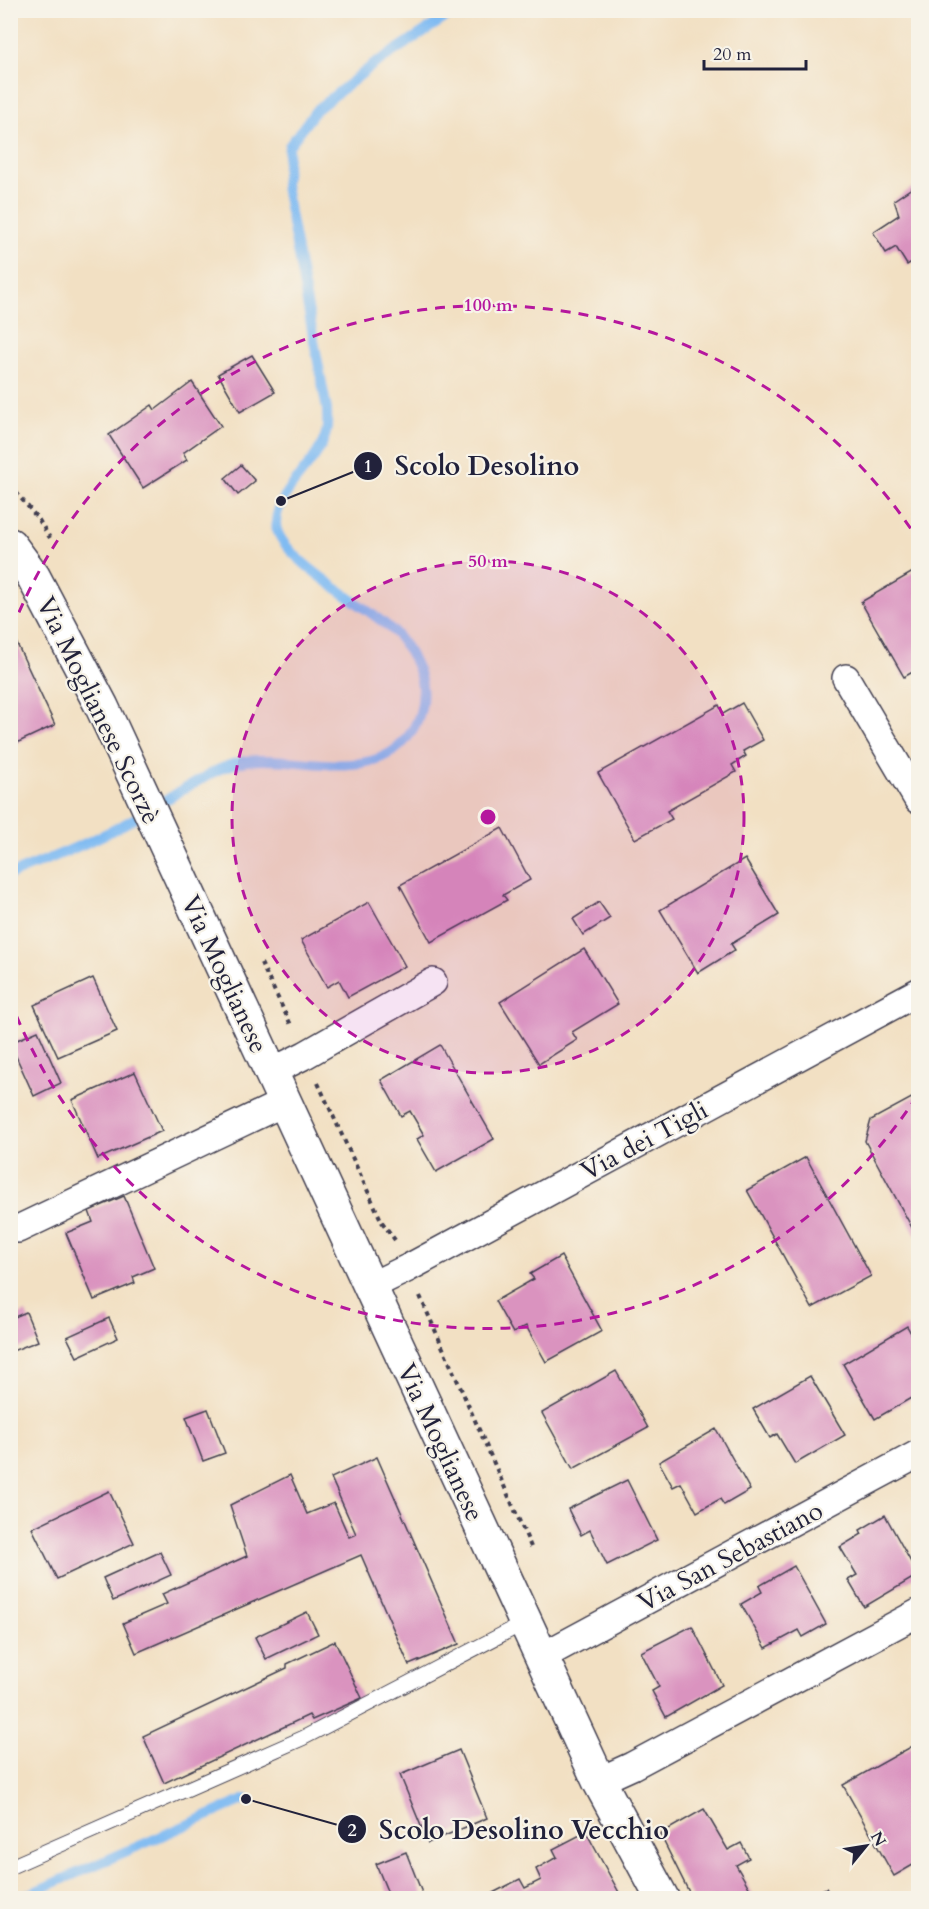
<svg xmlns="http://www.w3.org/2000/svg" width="929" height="1909" viewBox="0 0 929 1909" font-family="Cardo,serif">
<rect width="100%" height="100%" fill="#f7f3e8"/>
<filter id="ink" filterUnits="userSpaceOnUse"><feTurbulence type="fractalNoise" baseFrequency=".0167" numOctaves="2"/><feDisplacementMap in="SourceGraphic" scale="12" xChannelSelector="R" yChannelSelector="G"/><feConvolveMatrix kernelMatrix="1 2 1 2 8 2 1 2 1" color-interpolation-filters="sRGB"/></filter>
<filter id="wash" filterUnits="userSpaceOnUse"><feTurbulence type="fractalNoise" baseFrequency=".008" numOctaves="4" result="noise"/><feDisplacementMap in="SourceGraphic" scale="24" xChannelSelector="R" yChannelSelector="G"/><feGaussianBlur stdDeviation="1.35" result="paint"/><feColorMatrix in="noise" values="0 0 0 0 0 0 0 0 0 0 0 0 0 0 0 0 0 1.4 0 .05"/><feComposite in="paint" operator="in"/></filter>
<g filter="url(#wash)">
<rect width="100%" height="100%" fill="#f2e0c3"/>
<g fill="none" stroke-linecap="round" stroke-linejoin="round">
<!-- stream -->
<g stroke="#80bbf2" stroke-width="10">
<path d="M 10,875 C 45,860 81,847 115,829 C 140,816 164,801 189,786 C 209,775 224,764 247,761 C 290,755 351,777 390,753 C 412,740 425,712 422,687 C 420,668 409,650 397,635 C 374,608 275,558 276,523 C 277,489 318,466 326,433 C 328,426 327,417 327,410 L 285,186 L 289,146 L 316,110 L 373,65 L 457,10"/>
<path d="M 20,1898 L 246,1799"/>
</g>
</g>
<g id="blocks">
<!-- building -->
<g fill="#da93bf">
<path d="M 918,184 L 918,258 L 907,265 L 896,247 L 886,253 L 873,232 L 899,215 L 894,200 Z"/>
<path d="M 252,355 L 275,392 L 240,412 L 218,374 Z"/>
<path d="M 192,382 L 221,426 L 183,453 L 187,460 L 143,488 L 109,435 L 152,405 L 155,410 Z"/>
<path d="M 241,465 L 255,481 L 238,495 L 225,478 Z"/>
<path d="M 918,569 L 918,669 L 904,677 L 861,602 Z"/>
<path d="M 10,629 L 55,725 L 10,746 Z"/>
<path d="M 742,703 L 763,740 L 743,751 L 746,756 L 732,765 L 736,772 L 667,811 L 672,819 L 635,839 L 598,773 L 719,705 L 723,714 Z"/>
<path d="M 502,828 L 530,880 L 503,895 L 507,900 L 431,942 L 400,885 Z"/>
<path d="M 745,859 L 779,915 L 731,944 L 735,950 L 698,973 L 660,910 Z"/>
<path d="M 369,902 L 405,966 L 348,997 L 339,980 L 327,987 L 301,940 Z"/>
<path d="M 599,902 L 610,918 L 583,935 L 573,919 Z"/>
<path d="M 584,949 L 618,1004 L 572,1032 L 577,1040 L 539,1064 L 500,1002 Z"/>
<path d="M 93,978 L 117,1031 L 58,1057 L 34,1005 Z"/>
<path d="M 38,1031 L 61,1083 L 34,1096 L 10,1043 Z"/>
<path d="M 440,1045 L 494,1139 L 436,1172 L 417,1139 L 424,1135 L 410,1111 L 401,1116 L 381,1080 Z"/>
<path d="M 135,1072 L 162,1131 L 98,1159 L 72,1100 Z"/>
<path d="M 917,1095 L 918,1098 L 918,1235 L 916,1235 L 865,1141 L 871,1120 Z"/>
<path d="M 806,1157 L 871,1276 L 812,1308 L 747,1190 Z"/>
<path d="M 124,1196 L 154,1268 L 133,1277 L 135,1283 L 94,1300 L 66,1233 L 93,1222 L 89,1211 Z"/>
<path d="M 561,1256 L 602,1331 L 546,1362 L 526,1326 L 513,1333 L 495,1301 L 534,1279 L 530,1274 Z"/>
<path d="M 26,1312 L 38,1341 L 10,1352 L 10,1319 Z"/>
<path d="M 109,1318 L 118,1338 L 77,1357 L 67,1337 Z"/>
<path d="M 907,1326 L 918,1346 L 918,1394 L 875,1419 L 843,1364 Z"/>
<path d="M 616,1371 L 648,1428 L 573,1469 L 542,1413 Z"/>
<path d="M 810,1376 L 845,1435 L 795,1464 L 777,1434 L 770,1438 L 753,1409 Z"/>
<path d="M 208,1409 L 225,1453 L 203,1461 L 186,1417 Z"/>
<path d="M 716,1429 L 750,1490 L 724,1505 L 720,1499 L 697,1512 L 681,1483 L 673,1487 L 659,1462 Z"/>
<path d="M 377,1457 L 459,1644 L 409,1665 L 361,1555 L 136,1653 L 123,1623 L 167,1604 L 162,1594 L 247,1556 L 230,1505 L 290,1475 L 307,1514 L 334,1503 L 349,1537 L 356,1534 L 331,1478 Z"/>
<path d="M 627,1480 L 657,1540 L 607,1565 L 590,1530 L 581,1535 L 568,1509 Z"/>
<path d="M 109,1491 L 134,1543 L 57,1579 L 32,1528 Z"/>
<path d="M 885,1515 L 918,1575 L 864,1607 L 848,1580 L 857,1575 L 840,1547 L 862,1534 L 860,1530 Z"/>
<path d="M 160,1552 L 171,1575 L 113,1601 L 103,1578 Z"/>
<path d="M 794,1566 L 826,1624 L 803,1637 L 799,1630 L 766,1648 L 741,1604 L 762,1592 L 759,1586 Z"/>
<path d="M 307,1612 L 318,1634 L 266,1659 L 255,1637 Z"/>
<path d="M 692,1626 L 722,1685 L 666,1717 L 652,1691 L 659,1687 L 641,1652 Z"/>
<path d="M 335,1641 L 362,1698 L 312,1720 L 309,1715 L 164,1783 L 143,1736 L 287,1668 L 287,1664 Z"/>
<path d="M 10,1686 L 17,1700 L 10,1703 Z"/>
<path d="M 918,1743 L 918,1862 L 894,1876 L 843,1785 Z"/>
<path d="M 459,1750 L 487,1818 L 428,1843 L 400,1775 Z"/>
<path d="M 704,1809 L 728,1850 L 741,1843 L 749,1858 L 736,1865 L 755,1898 L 692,1898 L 660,1834 Z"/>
<path d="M 586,1832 L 622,1898 L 483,1898 L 520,1879 L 525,1888 L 541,1880 L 536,1869 L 557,1857 L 553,1849 Z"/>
<path d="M 406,1852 L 424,1898 L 390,1898 L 376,1864 Z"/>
<path d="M 826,1888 L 832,1898 L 805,1898 Z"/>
</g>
</g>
</g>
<g filter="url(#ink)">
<use href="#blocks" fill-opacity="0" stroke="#413e4f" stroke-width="1.5"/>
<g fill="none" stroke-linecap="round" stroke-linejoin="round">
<!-- service casing -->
<g stroke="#413e4f" stroke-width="16">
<path id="service" d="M 10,1867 L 303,1738 L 526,1622"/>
</g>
<!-- minor casing -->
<g stroke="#413e4f" stroke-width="30">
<g id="minor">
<path d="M 846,678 L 918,800"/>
<path d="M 271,1072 L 305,1055 L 433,982"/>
<path d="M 18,1229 L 285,1102"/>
<path d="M 369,1287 L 408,1268 L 918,992"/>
<path d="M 541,1657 L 918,1454"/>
<path d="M 599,1781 L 632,1766 L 918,1613"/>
</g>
</g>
<!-- secondary casing -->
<g stroke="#413e4f" stroke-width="36">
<path id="secondary" d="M 10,545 L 33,576 L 102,707 L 599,1781 L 662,1898"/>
</g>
<!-- path -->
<g stroke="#413e4f" stroke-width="4" stroke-dasharray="4.5 4.5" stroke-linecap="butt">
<path d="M 10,485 L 39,520 L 50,538"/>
<path d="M 261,963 L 292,1027"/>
<path d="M 318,1083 L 382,1222 L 395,1240"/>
<path d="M 420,1296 L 531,1547"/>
</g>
<!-- service -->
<use href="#service" stroke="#fff" stroke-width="14"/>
<!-- minor -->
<use href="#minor" stroke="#fff" stroke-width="27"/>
<!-- secondary -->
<use href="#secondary" stroke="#fff" stroke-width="33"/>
</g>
</g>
<!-- distance rings -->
<circle cx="488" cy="817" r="256" fill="#b5179e" fill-opacity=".12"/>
<g fill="none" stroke="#b5179e" stroke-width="3" stroke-dasharray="10 8">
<circle cx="488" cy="817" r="256"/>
<path d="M917 1096A512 512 0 0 1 12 1005M12 629A512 512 0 0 1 917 538"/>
</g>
<g text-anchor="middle" stroke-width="4.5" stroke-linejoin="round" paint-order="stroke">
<!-- street labels -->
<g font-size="26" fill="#22223b" stroke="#f7f3e8">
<text transform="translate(99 710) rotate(64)" y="9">Via Moglianese Scorzè</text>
<text transform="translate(225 974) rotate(65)" y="9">Via Moglianese</text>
<text transform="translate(644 1140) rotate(-28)" y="9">Via dei Tigli</text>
<text transform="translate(441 1442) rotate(65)" y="9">Via Moglianese</text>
<text transform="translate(730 1556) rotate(-28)" y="9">Via San Sebastiano</text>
</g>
</g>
<circle cx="488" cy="817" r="9" fill="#b5179e" stroke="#f7f3e8" stroke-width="3"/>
<g font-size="18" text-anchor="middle" font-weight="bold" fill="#b5179e" stroke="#f7f3e8" stroke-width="4.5" stroke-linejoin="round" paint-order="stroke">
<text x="488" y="311">100 m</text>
<text x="488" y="567">50 m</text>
</g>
<!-- callouts -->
<path fill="none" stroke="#22223b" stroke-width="2" d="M281 501L368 466M246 1799L352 1829"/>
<g fill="#22223b" stroke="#f7f3e8" stroke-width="2">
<circle cx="281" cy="501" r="6"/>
<circle cx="246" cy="1799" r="6"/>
<circle cx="368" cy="466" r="15"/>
<circle cx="352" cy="1829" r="15"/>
</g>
<g font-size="18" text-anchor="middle" font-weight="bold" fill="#fff">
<text x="368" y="472">1</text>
<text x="352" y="1836">2</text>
</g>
<g font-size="27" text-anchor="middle" font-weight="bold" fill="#22223b" stroke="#f7f3e8" stroke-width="4.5" stroke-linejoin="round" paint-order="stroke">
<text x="487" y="475">Scolo Desolino</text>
<text x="524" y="1839">Scolo Desolino Vecchio</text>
</g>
<!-- margin -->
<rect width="929" height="1909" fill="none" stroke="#f7f3e8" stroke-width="36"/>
<!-- north arrow -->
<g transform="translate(866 1846) rotate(60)" stroke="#f7f3e8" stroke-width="4.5" paint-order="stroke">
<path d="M0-4.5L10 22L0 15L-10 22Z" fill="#22223b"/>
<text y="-9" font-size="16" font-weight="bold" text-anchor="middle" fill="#22223b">N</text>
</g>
<!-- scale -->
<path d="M704 60v9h102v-9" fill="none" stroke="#22223b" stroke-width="3"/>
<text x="713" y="60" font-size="18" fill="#22223b" stroke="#f7f3e8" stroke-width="4.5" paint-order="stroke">20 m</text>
</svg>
